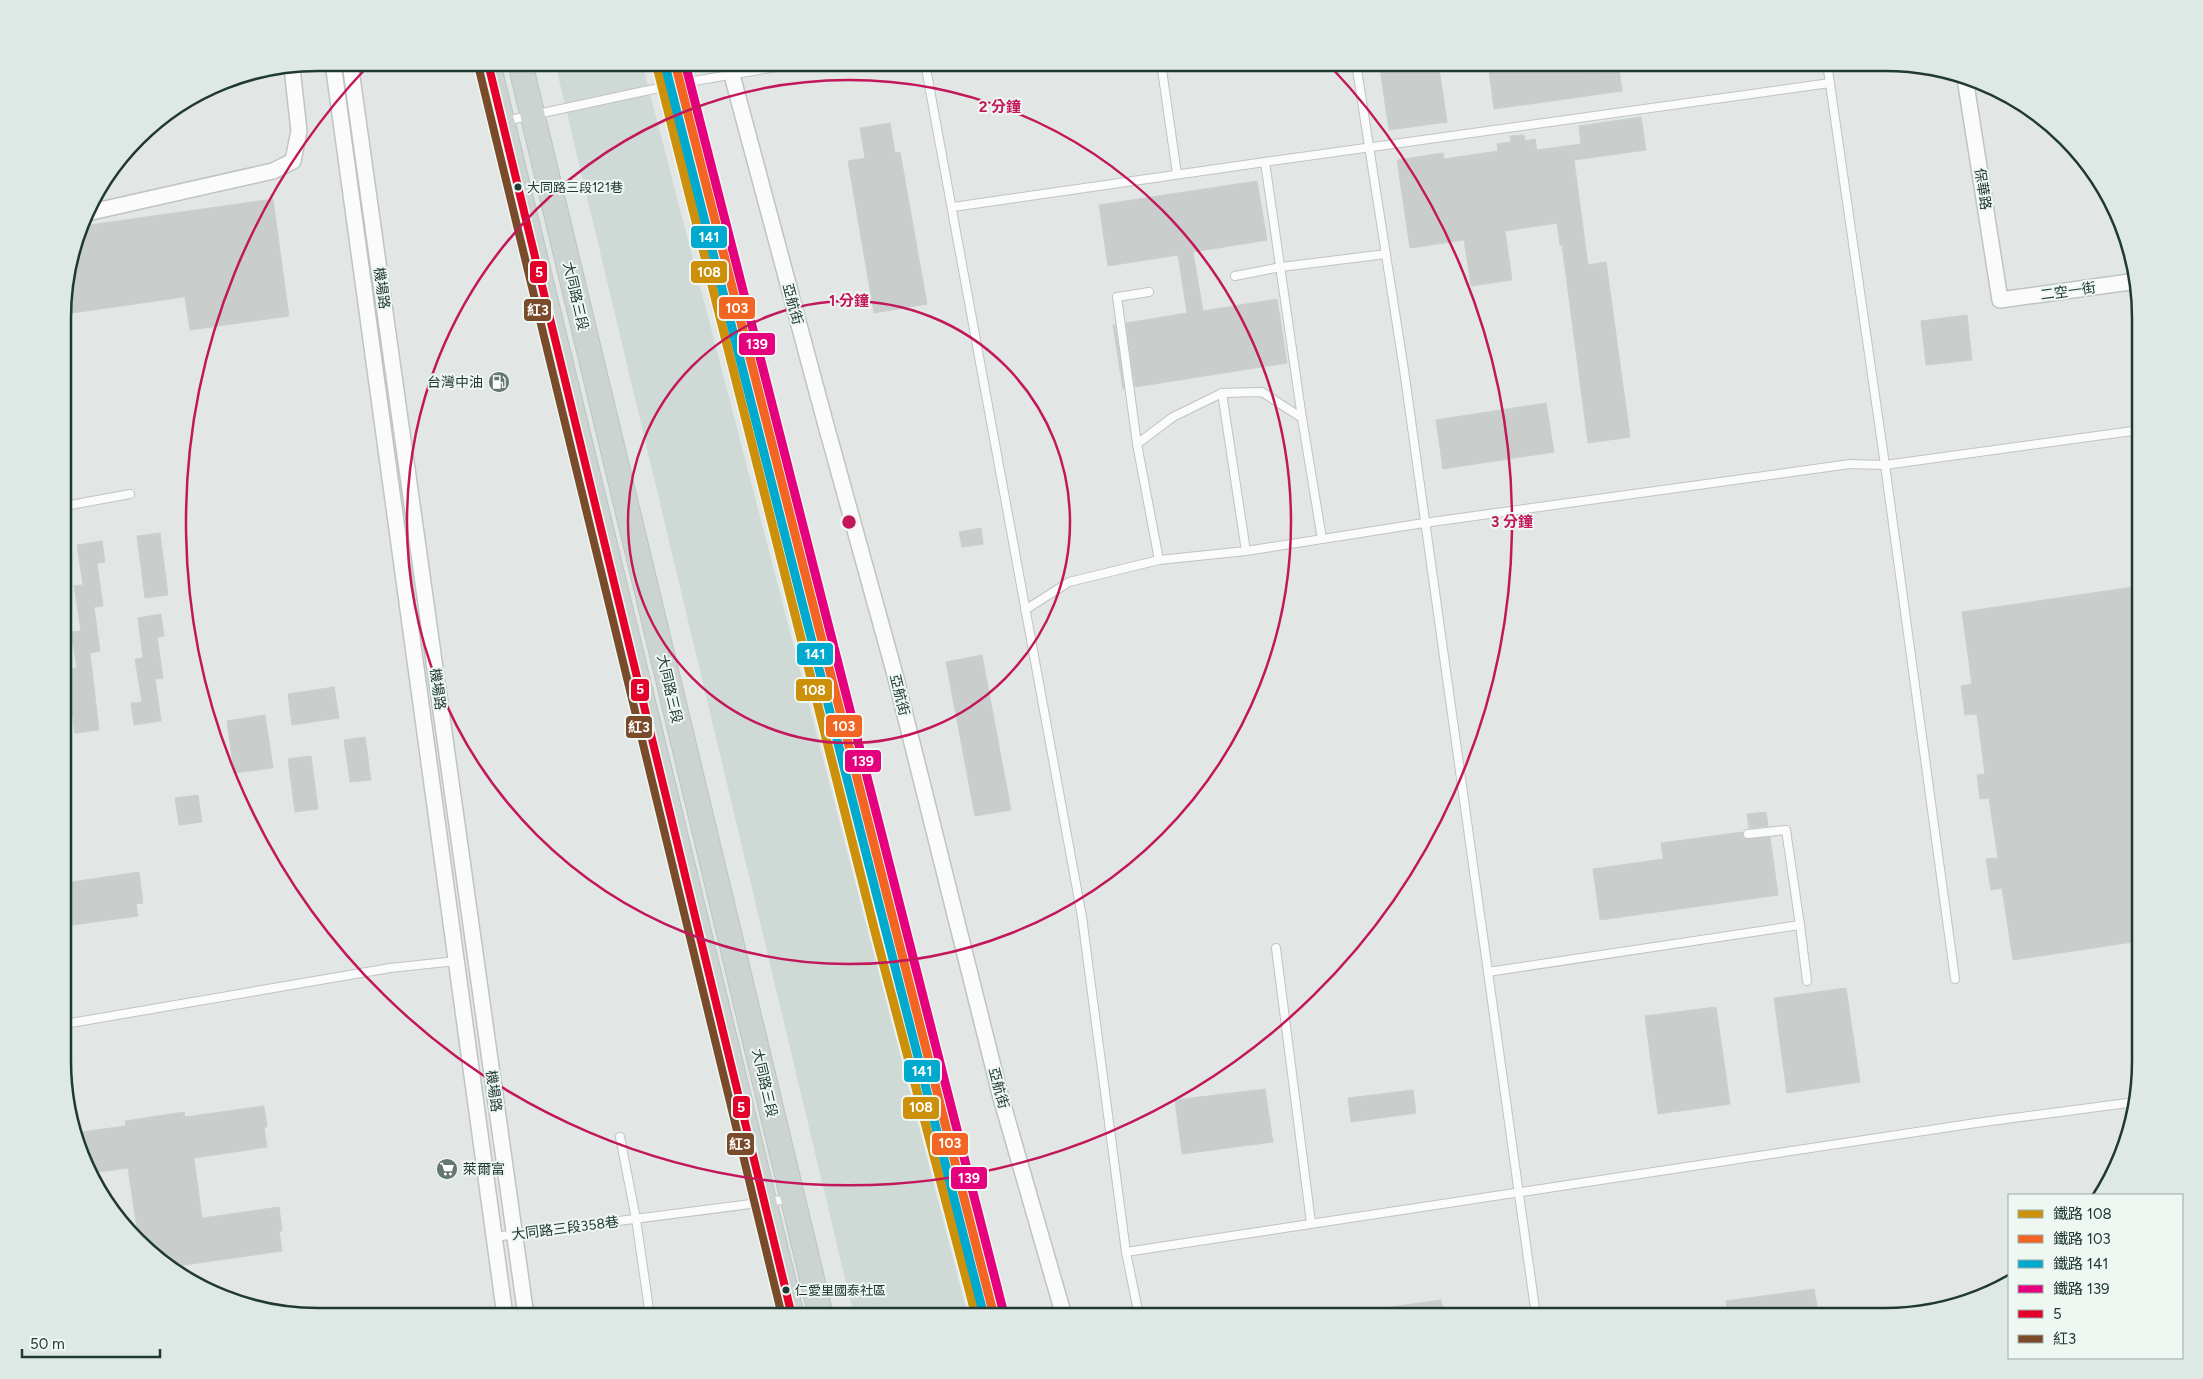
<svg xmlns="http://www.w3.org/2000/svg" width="2203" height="1379" viewBox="0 0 2203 1379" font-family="Figtree,'Noto Sans TC',sans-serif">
<rect width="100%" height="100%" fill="#e2e7e5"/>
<!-- built -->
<path fill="#cfd9d5" d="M 555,63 L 642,63 L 968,1316 L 854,1316 Z"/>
<!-- building -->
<g fill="#c9cecc" stroke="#cad0ce">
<path d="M 1379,62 L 1438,62 L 1447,122 L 1389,130 Z"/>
<path d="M 1488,62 L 1588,62 L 1589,73 L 1619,69 L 1622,91 L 1494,109 Z"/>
<path d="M 1641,117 L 1646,150 L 1574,160 L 1588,265 L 1606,262 L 1630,437 L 1588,443 L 1562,245 L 1560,245 L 1557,223 L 1505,231 L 1512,280 L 1471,286 L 1464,240 L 1410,248 L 1397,160 L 1443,153 L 1444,159 L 1498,151 L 1497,144 L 1511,142 L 1510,136 L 1524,135 L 1525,141 L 1535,139 L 1537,150 L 1581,144 L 1579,126 Z"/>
<path d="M 890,123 L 895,153 L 900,152 L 927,304 L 874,313 L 848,161 L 865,158 L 860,128 Z"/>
<path d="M 1257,181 L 1267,240 L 1193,252 L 1203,311 L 1277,299 L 1287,363 L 1135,387 L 1126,323 L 1187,313 L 1178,255 L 1108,266 L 1099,205 Z"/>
<path d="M 273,199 L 289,316 L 190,330 L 185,297 L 183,297 L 65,314 L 65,285 L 83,226 Z"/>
<path d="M 1967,315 L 1972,360 L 1926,365 L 1921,321 Z"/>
<path d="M 1113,325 L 1115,325 L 1124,388 L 1123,389 Z"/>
<path d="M 1546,403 L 1554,452 L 1443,469 L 1436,420 Z"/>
<path d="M 981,528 L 983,544 L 962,547 L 959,532 Z"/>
<path d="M 160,533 L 168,595 L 145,598 L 137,536 Z"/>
<path d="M 102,541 L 105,562 L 97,563 L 103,606 L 94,607 L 100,651 L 90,653 L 99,730 L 75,733 L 67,670 L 77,668 L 71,632 L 81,631 L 74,586 L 83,585 L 77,545 Z"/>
<path d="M 2140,586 L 2140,941 L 2013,960 L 2002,888 L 1991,890 L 1986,859 L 1998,858 L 1989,798 L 1980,799 L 1977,775 L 1985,774 L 1977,714 L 1965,715 L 1961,686 L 1972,684 L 1962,612 Z"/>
<path d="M 161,614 L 164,636 L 157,637 L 163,678 L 155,679 L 161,721 L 134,725 L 131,703 L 142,702 L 135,659 L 143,658 L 138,618 Z"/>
<path d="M 982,655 L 1011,810 L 975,816 L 946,662 Z"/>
<path d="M 334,687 L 339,718 L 292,725 L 288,694 Z"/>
<path d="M 265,715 L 273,768 L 234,773 L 227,721 Z"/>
<path d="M 365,737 L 371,780 L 350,782 L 344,740 Z"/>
<path d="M 311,756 L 318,809 L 295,812 L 288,759 Z"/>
<path d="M 198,795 L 202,822 L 179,825 L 175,798 Z"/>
<path d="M 1766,812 L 1768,826 L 1749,828 L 1747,814 Z"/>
<path d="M 1743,832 L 1743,837 L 1746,839 L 1770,837 L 1778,895 L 1600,920 L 1593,869 L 1663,859 L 1661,843 Z"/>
<path d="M 139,872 L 143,903 L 136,904 L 138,916 L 65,926 L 65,883 Z"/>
<path d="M 1846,988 L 1860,1082 L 1787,1093 L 1774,998 Z"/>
<path d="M 1716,1007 L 1730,1104 L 1658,1114 L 1645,1016 Z"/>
<path d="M 1265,1089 L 1273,1142 L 1182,1154 L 1175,1100 Z"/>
<path d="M 1413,1090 L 1416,1113 L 1351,1122 L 1348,1098 Z"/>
<path d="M 264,1106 L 267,1127 L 264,1127 L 267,1147 L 194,1158 L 202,1218 L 279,1207 L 282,1231 L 279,1231 L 282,1251 L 170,1267 L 138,1235 L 128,1168 L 91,1173 L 76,1143 L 74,1133 L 126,1126 L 125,1121 L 184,1112 L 185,1117 Z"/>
<path d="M 1814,1289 L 1818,1312 L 1791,1316 L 1728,1316 L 1726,1301 Z"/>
<path d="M 1441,1300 L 1444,1316 L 1391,1316 L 1390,1307 Z"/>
</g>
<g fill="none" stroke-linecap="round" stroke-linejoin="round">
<!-- service casing -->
<g stroke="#bfc4c2" stroke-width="10">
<g id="service">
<path d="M 925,63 L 1082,917 L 1126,1252 L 1139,1316"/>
<path d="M 1161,63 L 1177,174"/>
<path d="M 1356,63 L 1404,370 L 1536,1316"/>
<path d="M 1827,63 L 1885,465 L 1955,979"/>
<path d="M 505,121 L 682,83 L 800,63"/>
<path d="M 1265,162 L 1302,418"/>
<path d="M 953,207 L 1265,162 L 1830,83"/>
<path d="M 1235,276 L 1281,267 L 1386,254"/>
<path d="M 1222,393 L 1246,551"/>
<path d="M 1137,444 L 1117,297 L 1149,292"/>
<path d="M 65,506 L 130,494"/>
<path d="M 1159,560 L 1137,444 L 1173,417 L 1222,393 L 1262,392 L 1302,418 L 1322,539"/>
<path d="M 1025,610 L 1069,582 L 1159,560 L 1246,551 L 1424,523 L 1850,464 L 1885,465 L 2140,430"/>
<path d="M 1800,925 L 1807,981"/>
<path d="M 1276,948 L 1311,1223"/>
<path d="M 1488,972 L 1800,925 L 1786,830 L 1748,834"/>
<path d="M 65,1024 L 390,968 L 456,961"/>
<path d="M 620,1137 L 636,1219 L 650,1316"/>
<path d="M 494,1237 L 790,1199"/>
<path d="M 1126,1252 L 1976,1123 L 2135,1102"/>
</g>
</g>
<!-- minor casing -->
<g stroke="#bfc4c2" stroke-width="18">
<g id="minor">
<path d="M 333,63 L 505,1316"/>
<path d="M 350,63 L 526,1316"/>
<path d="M 732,75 L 824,418 L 894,671 L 1001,1098 L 1064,1316"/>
<path d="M 1965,78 L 2000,300 L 2137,281"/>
<path d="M 87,213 L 273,171 L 293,161 L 299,131 L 292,68"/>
</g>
</g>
<!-- primary casing -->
<g stroke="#bbc4c1" stroke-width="26">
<g id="primary">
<path d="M 488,63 L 792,1316"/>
<path d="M 520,63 L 821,1316"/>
</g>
</g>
<!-- service -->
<use href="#service" stroke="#fbfbfb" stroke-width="8"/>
<!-- minor -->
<use href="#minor" stroke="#fbfbfb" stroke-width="15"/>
<!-- primary -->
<use href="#primary" stroke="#ccd4d2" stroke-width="24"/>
<!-- bus-1 casing -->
<g stroke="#eff7f3" stroke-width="11">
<path id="bus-1" d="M 488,63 L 792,1316"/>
</g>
<!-- bus-2 casing -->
<g stroke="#eff7f3" stroke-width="11">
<path id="bus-2" d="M 478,65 L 782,1316"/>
</g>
<!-- bus-1 -->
<use href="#bus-1" stroke="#e4002b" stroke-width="8"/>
<!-- bus-2 -->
<use href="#bus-2" stroke="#7a4b2a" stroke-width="8"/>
<!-- rail-1 casing -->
<g stroke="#eff7f3" stroke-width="12">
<path id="rail-1" d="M 656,63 L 875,932 L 976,1316"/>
</g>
<!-- rail-2 casing -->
<g stroke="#eff7f3" stroke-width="12">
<path id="rail-2" d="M 675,63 L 994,1316"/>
</g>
<!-- rail-3 casing -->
<g stroke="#eff7f3" stroke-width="12">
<path id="rail-3" d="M 665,65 L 984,1316"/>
</g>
<!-- rail-4 casing -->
<g stroke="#eff7f3" stroke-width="12">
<path id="rail-4" d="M 685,63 L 1004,1314"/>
</g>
<!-- rail-1 -->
<use href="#rail-1" stroke="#cc900a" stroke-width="9"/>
<!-- rail-2 -->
<use href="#rail-2" stroke="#f26522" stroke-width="9"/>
<!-- rail-3 -->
<use href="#rail-3" stroke="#00a9ce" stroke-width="9"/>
<!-- rail-4 -->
<use href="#rail-4" stroke="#e5007d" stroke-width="9"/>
</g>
<!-- distance rings -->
<g fill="none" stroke="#c2185b" stroke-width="2.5">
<circle cx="849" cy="522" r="221"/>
<circle cx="849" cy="522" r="442"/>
<path d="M1330 66A663 663 0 1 1 368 66"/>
</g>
<!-- icons -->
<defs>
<g id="fuel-disc" transform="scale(1.125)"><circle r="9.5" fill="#647771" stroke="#eff7f3"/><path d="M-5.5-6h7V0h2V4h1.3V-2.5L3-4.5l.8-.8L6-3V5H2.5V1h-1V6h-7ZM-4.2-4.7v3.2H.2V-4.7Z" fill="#fff"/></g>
<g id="supermarket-disc" transform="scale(1.125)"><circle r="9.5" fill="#647771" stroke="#eff7f3"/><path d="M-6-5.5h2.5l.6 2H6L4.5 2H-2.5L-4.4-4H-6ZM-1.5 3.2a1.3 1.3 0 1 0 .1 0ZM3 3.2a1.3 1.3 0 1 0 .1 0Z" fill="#fff"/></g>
</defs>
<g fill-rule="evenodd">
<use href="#fuel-disc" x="499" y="382"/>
<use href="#supermarket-disc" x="447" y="1169"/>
</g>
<!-- markers -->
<g fill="#203a33" stroke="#eff7f3" stroke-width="2">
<circle cx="518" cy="187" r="4.5"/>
<circle cx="786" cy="1290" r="4.5"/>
</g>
<g text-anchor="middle" stroke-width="4" stroke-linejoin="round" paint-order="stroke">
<!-- bus labels -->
<g font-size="13" fill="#203a33" stroke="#eff7f3" text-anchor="start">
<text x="527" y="192">大同路三段121巷</text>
<text x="795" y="1295">仁愛里國泰社區</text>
</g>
<!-- street labels -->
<g font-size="14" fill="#203a33" stroke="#eff7f3">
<text transform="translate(1983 189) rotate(81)" y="5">保華路</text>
<text transform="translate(382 288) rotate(82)" y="5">機場路</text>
<text transform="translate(2068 291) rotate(-8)" y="5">二空一街</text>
<text transform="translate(576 296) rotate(77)" y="5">大同路三段</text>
<text transform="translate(793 304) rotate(75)" y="5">亞航街</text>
<text transform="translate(438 689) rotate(82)" y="5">機場路</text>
<text transform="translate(670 689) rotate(77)" y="5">大同路三段</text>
<text transform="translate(900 695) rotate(76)" y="5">亞航街</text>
<text transform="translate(765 1083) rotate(77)" y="5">大同路三段</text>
<text transform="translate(999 1088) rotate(75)" y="5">亞航街</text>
<text transform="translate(494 1091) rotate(82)" y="5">機場路</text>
<text transform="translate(565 1228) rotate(-7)" y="5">大同路三段358巷</text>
</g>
<!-- poi labels -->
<g font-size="14" fill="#203a33" stroke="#eff7f3" text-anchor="end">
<text x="483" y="387">台灣中油</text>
<text x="463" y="1174" text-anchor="start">萊爾富</text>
</g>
</g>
<!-- crop -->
<path d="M0 0H2203V1379H0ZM318 71H1885A247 247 0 0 1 2132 318V1061A247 247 0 0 1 1885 1308H318A247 247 0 0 1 71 1061V318A247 247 0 0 1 318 71Z" fill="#dee8e4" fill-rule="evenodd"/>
<path fill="none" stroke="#203a33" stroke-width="2.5" d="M318 71H1885A247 247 0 0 1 2132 318V1061A247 247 0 0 1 1885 1308H318A247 247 0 0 1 71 1061V318A247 247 0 0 1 318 71Z"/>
<circle cx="849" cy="522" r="8" fill="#c2185b" stroke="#eff7f3" stroke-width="2.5"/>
<g font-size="15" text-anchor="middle" font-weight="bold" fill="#c2185b" stroke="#eff7f3" stroke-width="4" stroke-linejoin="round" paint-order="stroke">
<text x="1000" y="112">2 分鐘</text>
<text x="849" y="306">1 分鐘</text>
<text x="1512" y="527">3 分鐘</text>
</g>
<g stroke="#eff7f3" stroke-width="2">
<rect x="690" y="225" width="38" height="24" rx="5" fill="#00a9ce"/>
<rect x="529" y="260" width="19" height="24" rx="5" fill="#e4002b"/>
<rect x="690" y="260" width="38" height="24" rx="5" fill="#cc900a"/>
<rect x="718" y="296" width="38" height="24" rx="5" fill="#f26522"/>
<rect x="523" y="298" width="29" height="24" rx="5" fill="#7a4b2a"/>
<rect x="738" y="332" width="38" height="24" rx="5" fill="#e5007d"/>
<rect x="796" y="642" width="38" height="24" rx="5" fill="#00a9ce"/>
<rect x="630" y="678" width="20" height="24" rx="5" fill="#e4002b"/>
<rect x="795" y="678" width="38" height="24" rx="5" fill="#cc900a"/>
<rect x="825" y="714" width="38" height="24" rx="5" fill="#f26522"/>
<rect x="625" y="715" width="28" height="24" rx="5" fill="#7a4b2a"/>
<rect x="844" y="749" width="38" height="24" rx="5" fill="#e5007d"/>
<rect x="903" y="1059" width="38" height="24" rx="5" fill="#00a9ce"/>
<rect x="732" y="1095" width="19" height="24" rx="5" fill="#e4002b"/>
<rect x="902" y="1096" width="38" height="24" rx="5" fill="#cc900a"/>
<rect x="931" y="1132" width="38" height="24" rx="5" fill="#f26522"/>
<rect x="726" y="1132" width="29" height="24" rx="5" fill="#7a4b2a"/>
<rect x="950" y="1166" width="38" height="24" rx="5" fill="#e5007d"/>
</g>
<g font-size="14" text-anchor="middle" font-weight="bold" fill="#fff">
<text x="709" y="242">141</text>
<text x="539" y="277">5</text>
<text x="709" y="277">108</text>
<text x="737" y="313">103</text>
<text x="538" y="315">紅3</text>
<text x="757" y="349">139</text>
<text x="815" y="659">141</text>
<text x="640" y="694">5</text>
<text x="814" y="695">108</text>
<text x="844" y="731">103</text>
<text x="639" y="732">紅3</text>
<text x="863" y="766">139</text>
<text x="922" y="1076">141</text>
<text x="741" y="1112">5</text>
<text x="921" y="1112">108</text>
<text x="950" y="1148">103</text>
<text x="740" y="1149">紅3</text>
<text x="969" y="1183">139</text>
</g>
<!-- legend -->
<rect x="2008" y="1194" width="175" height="165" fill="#eff7f3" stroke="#9caba6"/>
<rect x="2018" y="1210" width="25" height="8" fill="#cc900a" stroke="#9caba6"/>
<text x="2053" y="1219" font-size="15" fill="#203a33">鐵路 108</text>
<rect x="2018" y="1235" width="25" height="8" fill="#f26522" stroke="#9caba6"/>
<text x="2053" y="1244" font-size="15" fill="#203a33">鐵路 103</text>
<rect x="2018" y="1260" width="25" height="8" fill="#00a9ce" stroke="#9caba6"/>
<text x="2053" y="1269" font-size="15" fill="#203a33">鐵路 141</text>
<rect x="2018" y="1285" width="25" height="8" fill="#e5007d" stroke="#9caba6"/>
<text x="2053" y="1294" font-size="15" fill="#203a33">鐵路 139</text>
<rect x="2018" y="1310" width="25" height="8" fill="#e4002b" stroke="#9caba6"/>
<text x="2053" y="1319" font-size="15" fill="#203a33">5</text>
<rect x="2018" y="1335" width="25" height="8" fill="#7a4b2a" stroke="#9caba6"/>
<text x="2053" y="1344" font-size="15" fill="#203a33">紅3</text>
<!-- scale -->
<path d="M22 1349v8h138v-8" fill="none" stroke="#203a33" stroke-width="2.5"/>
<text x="30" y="1349" font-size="15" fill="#203a33" stroke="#eff7f3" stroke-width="4" paint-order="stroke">50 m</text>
</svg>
